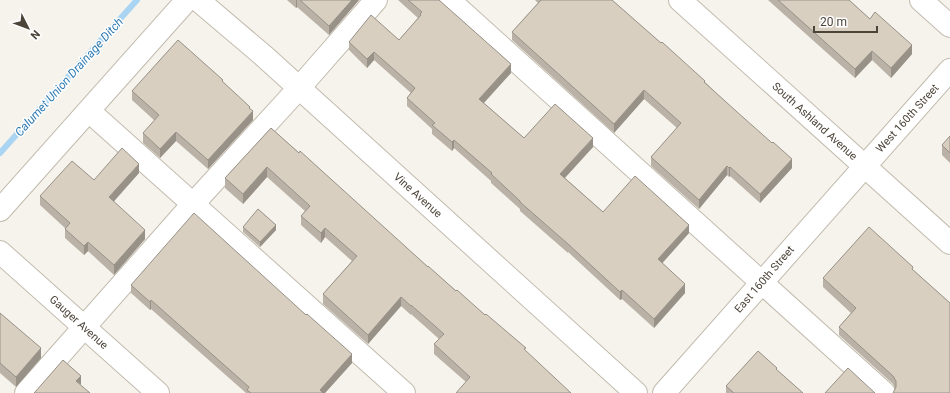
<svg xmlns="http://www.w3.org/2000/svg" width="950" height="393" viewBox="0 0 950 393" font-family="Roboto,sans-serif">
<rect width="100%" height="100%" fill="#f6f3ec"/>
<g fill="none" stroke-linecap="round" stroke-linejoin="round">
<!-- stream -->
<path stroke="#a9d4f2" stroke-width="6" d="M 0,153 L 137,0"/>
<!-- minor casing -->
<g stroke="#c2bbae" stroke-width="24">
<g id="minor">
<path d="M 198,0 L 265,57 L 636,393"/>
<path d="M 449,0 L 884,393"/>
<path d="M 680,0 L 950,243"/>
<path d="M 921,0 L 950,26"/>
<path d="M 89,111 L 404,393"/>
<path d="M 0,210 L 187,0"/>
<path d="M 0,252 L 158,393"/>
<path d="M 26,393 L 193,204 L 299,88 L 376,0"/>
<path d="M 664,393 L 950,70"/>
</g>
</g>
<!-- minor -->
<use href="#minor" stroke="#fff" stroke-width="22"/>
</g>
<!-- wall -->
<g fill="#bab2a6">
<path d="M 287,0 L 359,0 L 329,35 L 297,7 L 296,8 Z"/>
<path d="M 398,0 L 439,0 L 511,73 L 484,103 L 524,138 L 593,147 L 565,178 L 603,212 L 689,233 L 662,263 L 685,293 L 654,328 L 622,299 L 620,300 L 568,252 L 568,253 L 520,211 L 520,209 L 491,183 L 491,181 L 454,148 L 452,151 L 432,134 L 432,129 L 407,106 L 407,98 L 411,93 L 374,60 L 367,68 L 349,50 L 349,42 L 399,40 L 418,18 Z"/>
<path d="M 535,0 L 612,0 L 705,82 L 792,168 L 760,203 L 730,176 L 729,177 L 727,175 L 699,209 L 651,166 L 651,157 L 677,128 L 644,99 L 614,133 L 512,40 L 512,32 L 538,3 Z"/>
<path d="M 768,0 L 849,0 L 870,19 L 912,54 L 891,78 L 872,60 L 855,78 Z"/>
<path d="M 223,82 L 250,109 L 253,120 L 208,169 L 176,141 L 160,158 L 143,143 L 143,133 L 155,121 L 132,100 L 132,91 Z"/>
<path d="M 271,128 L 428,267 L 485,315 L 526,348 L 466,382 L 434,354 L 434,344 L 439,339 L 411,314 L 411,315 L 401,306 L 368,344 L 323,304 L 323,294 L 352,261 L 325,237 L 321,243 L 301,225 L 301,216 L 305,211 L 267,177 L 243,204 L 225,188 L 225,178 Z"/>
<path d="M 950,136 L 950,163 L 942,155 L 942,145 Z"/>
<path d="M 139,173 L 113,201 L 145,239 L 114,275 L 88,251 L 84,255 L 65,238 L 65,228 L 40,205 L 40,196 L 94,180 Z"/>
<path d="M 243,227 L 276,230 L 260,247 L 243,232 Z"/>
<path d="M 913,270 L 950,303 L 894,393 L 895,389 L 893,384 L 839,335 L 839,327 L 851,313 L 823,287 L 823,278 Z"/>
<path d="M 131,285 L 352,363 L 325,393 L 246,393 L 151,309 L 150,310 L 131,293 Z"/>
<path d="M 0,313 L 41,358 L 16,387 L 0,373 Z"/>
<path d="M 777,370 L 803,393 L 726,393 L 726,386 Z"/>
</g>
<!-- shaded-wall -->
<g fill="#979187">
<path d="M 296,0 L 297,0 L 297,7 L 296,8 Z"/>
<path d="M 352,0 L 359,0 L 329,35 L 329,26 Z"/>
<path d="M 912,45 L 912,54 L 891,78 L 891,68 Z"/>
<path d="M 872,51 L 872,60 L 855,78 L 855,69 Z"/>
<path d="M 374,52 L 374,60 L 367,68 L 367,59 Z"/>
<path d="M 511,64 L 511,73 L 479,108 L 479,99 Z"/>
<path d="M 644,90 L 644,99 L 614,133 L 614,124 Z"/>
<path d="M 250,107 L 250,114 L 253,111 L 253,120 L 208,169 L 208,160 Z"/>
<path d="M 176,132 L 176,141 L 160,158 L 160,149 Z"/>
<path d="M 593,138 L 593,147 L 560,183 L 560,174 Z"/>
<path d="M 454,140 L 454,148 L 452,151 L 452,142 Z"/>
<path d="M 792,159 L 792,168 L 760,203 L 760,194 Z"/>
<path d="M 139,164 L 139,173 L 109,207 L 109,197 Z"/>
<path d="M 727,166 L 727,175 L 699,209 L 699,200 Z"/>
<path d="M 267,167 L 267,177 L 243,204 L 243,194 Z"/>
<path d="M 730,167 L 730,176 L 729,177 L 729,168 Z"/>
<path d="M 276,225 L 276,230 L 260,247 L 260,242 Z"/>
<path d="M 689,225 L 689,233 L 658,268 L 658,259 Z"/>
<path d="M 325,228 L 325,237 L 321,243 L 321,233 Z"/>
<path d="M 145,230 L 145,239 L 114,275 L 114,265 Z"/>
<path d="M 88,242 L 88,251 L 84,255 L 84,246 Z"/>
<path d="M 685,284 L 685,293 L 654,328 L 654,319 Z"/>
<path d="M 622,290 L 622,299 L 620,300 L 620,292 Z"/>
<path d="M 401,297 L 401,306 L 368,344 L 368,335 Z"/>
<path d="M 151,300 L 151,309 L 150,310 L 150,302 Z"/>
<path d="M 41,348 L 41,358 L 16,387 L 16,377 Z"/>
<path d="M 352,354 L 352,363 L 325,393 L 320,393 L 320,390 Z"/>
<path d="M 81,376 L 81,385 L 76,381 Z"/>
</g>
<!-- building -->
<g fill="#d8cfc1" stroke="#979187">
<path d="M 300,0 L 352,0 L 329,26 Z"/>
<path d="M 408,0 L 439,0 L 511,64 L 479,99 L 524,138 L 555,104 L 593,138 L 560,174 L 603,212 L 635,176 L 689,225 L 658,259 L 685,284 L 654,319 L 622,290 L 620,292 L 568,244 L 520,202 L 520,201 L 491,174 L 492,173 L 454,140 L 452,142 L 432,125 L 435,123 L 407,98 L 415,88 L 374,52 L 367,59 L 349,42 L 371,15 L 399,40 L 421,15 L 420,14 L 422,12 Z"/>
<path d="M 541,0 L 612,0 L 661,43 L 662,42 L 705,81 L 704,82 L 736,111 L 772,143 L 773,142 L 792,159 L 760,194 L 730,167 L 729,168 L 727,166 L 699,200 L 651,157 L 681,123 L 644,90 L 614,124 L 512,32 Z"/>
<path d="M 778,0 L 849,0 L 870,19 L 875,12 L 912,45 L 891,68 L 872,51 L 855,69 Z"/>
<path d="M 178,40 L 223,80 L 222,81 L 250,107 L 249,108 L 253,111 L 208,160 L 176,132 L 160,149 L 143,133 L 159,115 L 132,91 Z"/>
<path d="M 271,128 L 299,153 L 300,151 L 428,267 L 428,266 L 456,291 L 457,290 L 485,315 L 486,314 L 526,348 L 524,349 L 571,393 L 456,393 L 470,377 L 434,344 L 444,334 L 411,305 L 411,306 L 401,297 L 368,335 L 323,294 L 357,256 L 325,228 L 321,233 L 301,216 L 310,206 L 267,167 L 243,194 L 225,178 Z"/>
<path d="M 950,136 L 950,153 L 942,145 Z"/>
<path d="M 122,148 L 139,164 L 109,197 L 145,230 L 114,265 L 88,242 L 84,246 L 65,229 L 70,223 L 40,196 L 72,161 L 94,180 Z"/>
<path d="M 258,209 L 276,225 L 260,242 L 243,227 Z"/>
<path d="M 194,213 L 306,315 L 307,314 L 352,354 L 320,390 L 323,393 L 251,393 L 247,390 L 249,387 L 151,300 L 150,302 L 131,285 Z"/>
<path d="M 869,227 L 913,267 L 912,269 L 950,303 L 950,393 L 893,393 L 896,387 L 896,381 L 893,376 L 839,327 L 856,308 L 823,278 Z"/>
<path d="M 0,313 L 41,348 L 16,377 L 0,363 Z"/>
<path d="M 758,351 L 777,368 L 776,369 L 803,393 L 734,393 L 726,386 Z"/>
<path d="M 63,360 L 81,376 L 76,381 L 90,393 L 34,393 L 35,392 Z"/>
<path d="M 848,368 L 875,393 L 825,393 Z"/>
</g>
<g text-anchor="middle" stroke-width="3" stroke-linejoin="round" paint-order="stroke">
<!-- street labels -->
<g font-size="11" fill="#4b4439" stroke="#fff">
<text transform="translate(907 118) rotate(-48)" y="4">West 160th Street</text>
<text transform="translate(815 121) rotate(42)" y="4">South Ashland Avenue</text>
<text transform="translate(418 195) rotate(42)" y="4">Vine Avenue</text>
<text transform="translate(764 279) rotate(-49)" y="4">East 160th Street</text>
<text transform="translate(79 322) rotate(42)" y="4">Gauger Avenue</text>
</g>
<!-- water labels -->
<g font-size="12" font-style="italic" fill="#2e7ab2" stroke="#fff">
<text transform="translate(69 77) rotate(-48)" y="4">Calumet Union Drainage Ditch</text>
</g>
</g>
<!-- north arrow -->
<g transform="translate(28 28) rotate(132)" stroke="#ffffff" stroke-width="3" paint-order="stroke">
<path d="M0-3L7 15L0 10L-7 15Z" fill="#4b4439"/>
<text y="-6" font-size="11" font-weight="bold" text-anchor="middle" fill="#4b4439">N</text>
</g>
<!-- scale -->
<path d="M814 26v6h63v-6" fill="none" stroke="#4b4439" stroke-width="2"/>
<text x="820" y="26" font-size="12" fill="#4b4439" stroke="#ffffff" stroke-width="3" paint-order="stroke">20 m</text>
</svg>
